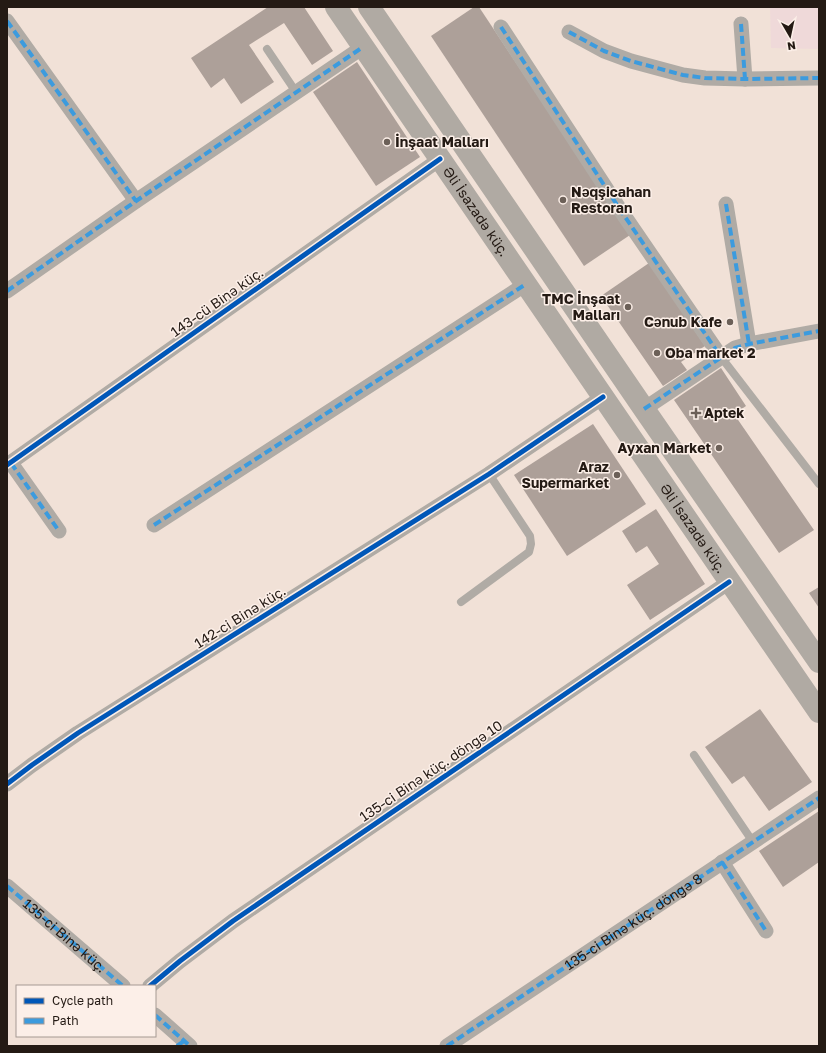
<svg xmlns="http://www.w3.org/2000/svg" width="826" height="1053" viewBox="0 0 826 1053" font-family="'Golos Text',sans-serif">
<rect width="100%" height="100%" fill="#f1e1d7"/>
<!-- industrial -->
<path fill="#efd9d9" d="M 770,7 L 819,7 L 819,49 L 771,48 Z"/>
<!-- building -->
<g fill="#ada099">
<path d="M 268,7 L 304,7 L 333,51 L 312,65 L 284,23 L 249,45 L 274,82 L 241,104 L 224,78 L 211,88 L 191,58 Z"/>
<path d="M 474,7 L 479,7 L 630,235 L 584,266 L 431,36 Z"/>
<path d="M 357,62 L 420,157 L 376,186 L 313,92 Z"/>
<path d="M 649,263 L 705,346 L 681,362 L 687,370 L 663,386 L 601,296 Z"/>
<path d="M 721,368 L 746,406 L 734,414 L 814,530 L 779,553 L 674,400 Z"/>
<path d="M 593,424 L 646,504 L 567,556 L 514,475 Z"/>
<path d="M 656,509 L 705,584 L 650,620 L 627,585 L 659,564 L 647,546 L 636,553 L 622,531 Z"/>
<path d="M 819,587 L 819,608 L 809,593 Z"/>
<path d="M 760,709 L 812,782 L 769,811 L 744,776 L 732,784 L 705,747 Z"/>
<path d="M 819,811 L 819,862 L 783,887 L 759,851 Z"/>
</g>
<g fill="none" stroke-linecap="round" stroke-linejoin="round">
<!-- service -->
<g stroke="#b0aba5" stroke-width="8">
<path d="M 267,49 L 296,92"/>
<path d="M 721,357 L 819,484"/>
<path d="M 461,602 L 529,552 L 531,544 L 530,536 L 489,474"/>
<path d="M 694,755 L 753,842"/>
</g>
<!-- minor -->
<g stroke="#b0aba5" stroke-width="15">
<path d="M 7,21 L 136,201"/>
<path d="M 741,24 L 745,79"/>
<path d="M 501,27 L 621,211 L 721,357"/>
<path d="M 569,32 L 604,51 L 631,61 L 683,75 L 705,78 L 745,79 L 819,78"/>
<path d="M 726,204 L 749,344"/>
<path d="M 7,291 L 136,201 L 363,47"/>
<path d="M 644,409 L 735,348 L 749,344 L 819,331"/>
<path d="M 11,463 L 59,531"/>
<path d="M 7,465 L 440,159"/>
<path d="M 154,525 L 526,284"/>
<path d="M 7,784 L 32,765 L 78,733 L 489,474 L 603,397"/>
<path d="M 722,862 L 766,931"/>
<path d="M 7,886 L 123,986"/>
<path d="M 150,986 L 180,961 L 233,921 L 729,582"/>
<path d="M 155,1015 L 190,1046"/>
<path d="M 447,1046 L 819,798"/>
</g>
<!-- secondary -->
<g stroke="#b0aaa3" stroke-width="22">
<path id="s1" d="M 336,7 L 819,712"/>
<path d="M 369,7 L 644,409 L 819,662"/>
</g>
<!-- quiet -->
<g stroke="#3c9bde" stroke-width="4" stroke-dasharray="8 4" stroke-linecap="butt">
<path d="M 7,21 L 136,201"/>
<path d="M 741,24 L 745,79"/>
<path d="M 501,27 L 621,211 L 721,357"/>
<path d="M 569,32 L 604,51 L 631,61 L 683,75 L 705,78 L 745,79 L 819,78"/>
<path d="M 726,204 L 749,344"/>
<path d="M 7,291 L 136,201 L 363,47"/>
<path d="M 644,409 L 735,348 L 749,344 L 819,331"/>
<path d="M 11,463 L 59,531"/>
<path d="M 154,525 L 526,284"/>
<path d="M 722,862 L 766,931"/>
<path id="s2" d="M 7,886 L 123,986"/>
<path d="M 155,1015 L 190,1046"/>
<path d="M 177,1046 L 184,1041"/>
<path id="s3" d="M 447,1046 L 819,798"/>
</g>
<!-- cycleway casing -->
<g stroke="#fcefe8" stroke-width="8">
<g id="cycleway">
<path d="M 7,465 L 440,159"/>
<path d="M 7,784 L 32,765 L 78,733 L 489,474 L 603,397"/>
<path d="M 150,986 L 180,961 L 233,921 L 729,582"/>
</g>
</g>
<!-- cycleway -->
<use href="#cycleway" stroke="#0057b8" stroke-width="5"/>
</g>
<!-- markers -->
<g fill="#6c6058" stroke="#fcefe8" stroke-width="1.5">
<circle cx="387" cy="142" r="4"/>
<circle cx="563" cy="200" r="4"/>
<circle cx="628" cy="307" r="4"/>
<circle cx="730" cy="322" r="4"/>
<circle cx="657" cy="353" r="4"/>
<path d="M694 407h4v4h4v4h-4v4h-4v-4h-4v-4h4z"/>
<circle cx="719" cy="448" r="4"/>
<circle cx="617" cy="475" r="4"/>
</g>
<g text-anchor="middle" stroke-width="3" stroke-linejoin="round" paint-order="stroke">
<!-- poi labels -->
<g font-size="14" font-weight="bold" fill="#241a14" stroke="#fcefe8" text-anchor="start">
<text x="395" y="147">İnşaat Malları</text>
<text x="571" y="197">Nəqşicahan<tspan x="571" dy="16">Restoran</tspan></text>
<text x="620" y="304" text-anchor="end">TMC İnşaat<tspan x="620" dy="16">Malları</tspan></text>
<text x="722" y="327" text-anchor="end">Cənub Kafe</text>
<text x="665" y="358">Oba market 2</text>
<text x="704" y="418">Aptek</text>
<text x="711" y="453" text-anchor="end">Ayxan Market</text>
<text x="609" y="472" text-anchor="end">Araz<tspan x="609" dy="16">Supermarket</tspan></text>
</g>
<!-- street labels -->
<g font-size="14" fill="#241a14" stroke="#fcefe8">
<text dy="5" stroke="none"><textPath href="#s1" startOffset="248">Əli İsazadə küç.</textPath></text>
<text transform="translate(217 302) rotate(-35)" y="5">143-cü Binə küç.</text>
<text dy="5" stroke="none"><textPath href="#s1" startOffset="632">Əli İsazadə küç.</textPath></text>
<text transform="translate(240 617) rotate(-32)" y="5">142-ci Binə küç.</text>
<text transform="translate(431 771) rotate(-34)" y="5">135-ci Binə küç. döngə 10</text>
<text dy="5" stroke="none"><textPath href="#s3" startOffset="224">135-ci Binə küç. döngə 8</textPath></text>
<text dy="5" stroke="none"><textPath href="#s2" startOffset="76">135-ci Binə küç.</textPath></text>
</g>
</g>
<!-- border -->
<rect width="826" height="1053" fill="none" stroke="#241a14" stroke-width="16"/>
<!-- legend -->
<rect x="16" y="985" width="140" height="52" fill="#fcefe8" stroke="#a69a93"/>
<rect x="24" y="998" width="20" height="6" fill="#0057b8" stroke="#a69a93"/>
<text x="52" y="1005" font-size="12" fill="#241a14">Cycle path</text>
<rect x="24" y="1018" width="20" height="6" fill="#3c9bde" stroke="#a69a93"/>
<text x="52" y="1025" font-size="12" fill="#241a14">Path</text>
<!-- north arrow -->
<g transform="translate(790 36) rotate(171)" stroke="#fcefe8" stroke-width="3" paint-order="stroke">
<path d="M0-3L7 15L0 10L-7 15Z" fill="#241a14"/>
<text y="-6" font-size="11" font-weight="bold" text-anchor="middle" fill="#241a14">N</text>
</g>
</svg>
